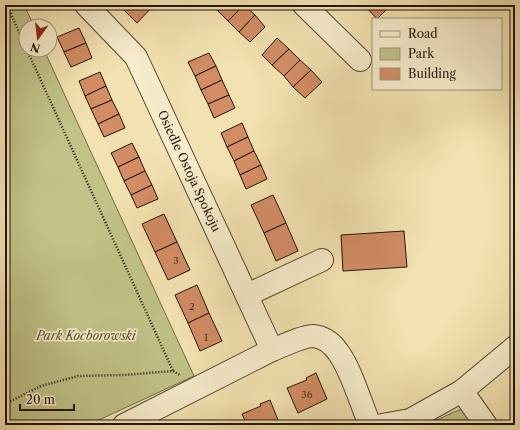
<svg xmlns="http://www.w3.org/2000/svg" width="520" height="430" viewBox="0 0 520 430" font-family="'Libre Caslon Text',serif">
<rect width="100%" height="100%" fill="#f3e2b1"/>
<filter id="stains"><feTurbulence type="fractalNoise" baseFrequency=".005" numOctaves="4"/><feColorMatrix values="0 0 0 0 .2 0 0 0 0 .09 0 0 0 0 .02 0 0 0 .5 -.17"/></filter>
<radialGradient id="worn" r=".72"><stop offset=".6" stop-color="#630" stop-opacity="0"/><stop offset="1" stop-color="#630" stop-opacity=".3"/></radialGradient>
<!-- green -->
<g fill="#c0c288" stroke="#706a47">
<path d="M 5,5 L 24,5 L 34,26 L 26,26 L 26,50 L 44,50 L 194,376 L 88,425 L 5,425 Z"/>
<path d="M 462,409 L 473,425 L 426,425 L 454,412 Z"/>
</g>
<!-- building -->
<g fill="#d28d65" stroke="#211306">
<path d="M 119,5 L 154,5 L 137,23 Z"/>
<path d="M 212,5 L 223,5 L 218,11 Z"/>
<path d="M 223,5 L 244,5 L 228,21 L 218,11 Z"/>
<path d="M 244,5 L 255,15 L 239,32 L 228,21 Z"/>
<path d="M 370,5 L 391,5 L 377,19 L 367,8 Z"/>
<path d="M 255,15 L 265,27 L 250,42 L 239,32 Z"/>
<path d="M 79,28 L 86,43 L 64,52 L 57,37 Z"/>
<path d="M 277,38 L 289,49 L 272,65 L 262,55 Z"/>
<path d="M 86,43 L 92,58 L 71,67 L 64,52 Z"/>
<path d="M 289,49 L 300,60 L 284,76 L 272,65 Z"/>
<path d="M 209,53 L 216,66 L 195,76 L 188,62 Z"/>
<path d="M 300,60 L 311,70 L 293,87 L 284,76 Z"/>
<path d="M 216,66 L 222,80 L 201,90 L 195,76 Z"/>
<path d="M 311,70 L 322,82 L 305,98 L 293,87 Z"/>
<path d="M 100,72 L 106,86 L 85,96 L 79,81 Z"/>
<path d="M 222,80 L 229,95 L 208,104 L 201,90 Z"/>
<path d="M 106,86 L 112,100 L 91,109 L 85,96 Z"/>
<path d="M 229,95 L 235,108 L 214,118 L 208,104 Z"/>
<path d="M 112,100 L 119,114 L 98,124 L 91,109 Z"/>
<path d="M 119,114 L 125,128 L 104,137 L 98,124 Z"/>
<path d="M 242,123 L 248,137 L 227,147 L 221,133 Z"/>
<path d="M 248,137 L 254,151 L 234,161 L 227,147 Z"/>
<path d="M 132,143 L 139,157 L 118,167 L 111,153 Z"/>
<path d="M 254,151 L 261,165 L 240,175 L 234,161 Z"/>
<path d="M 139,157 L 145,171 L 124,181 L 118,167 Z"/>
<path d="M 261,165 L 267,179 L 246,189 L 240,175 Z"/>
<path d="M 145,171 L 152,185 L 131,195 L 124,181 Z"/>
<path d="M 152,185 L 158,199 L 137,208 L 131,195 Z"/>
<path d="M 273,195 L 286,223 L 264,233 L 251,205 Z"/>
<path d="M 164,214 L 177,242 L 155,252 L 142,224 Z"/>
<path d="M 286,223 L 298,251 L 276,261 L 264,233 Z"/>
<path d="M 404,231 L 407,267 L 343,271 L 341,235 Z"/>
<path d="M 177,242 L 190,270 L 168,280 L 155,252 Z"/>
<path d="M 197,285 L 209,313 L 188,323 L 175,295 Z"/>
<path d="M 209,313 L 222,341 L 200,351 L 188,323 Z"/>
<path d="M 316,373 L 327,399 L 298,413 L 287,388 L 307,380 L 306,378 Z"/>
<path d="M 270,400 L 280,425 L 247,425 L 242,414 L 261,406 L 260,404 Z"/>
</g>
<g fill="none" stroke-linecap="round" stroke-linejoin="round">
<!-- minor casing -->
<g stroke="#564731" stroke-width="24">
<g id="minor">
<path d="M 86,5 L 136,57 L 272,350"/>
<path d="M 304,5 L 360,60"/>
<path d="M 247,295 L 322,260"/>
<path d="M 462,391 L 486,425"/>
<path d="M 124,425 L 272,350 C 283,346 302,336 313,336 C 323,337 332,343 338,352 C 351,369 361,404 370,425"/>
<path d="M 382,425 L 410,420 L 462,391 L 515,347"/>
</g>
</g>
<!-- path -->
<g stroke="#211306" stroke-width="2.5" stroke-dasharray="1 2" stroke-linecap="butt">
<path d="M 7,5 L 26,48"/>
<path d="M 27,50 L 173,371"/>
<path d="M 5,404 L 41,386 L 78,376 L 124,375 L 173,371 L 180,375"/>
</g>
<!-- minor -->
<use href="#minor" stroke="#f7eccc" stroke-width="22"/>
</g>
<g text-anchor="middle" stroke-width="3.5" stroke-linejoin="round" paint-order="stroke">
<!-- number labels -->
<g font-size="10" fill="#4d321e">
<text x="176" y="264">3</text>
<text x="192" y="310">2</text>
<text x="206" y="341">1</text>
<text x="307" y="398">36</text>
</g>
<!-- street labels -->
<g font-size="12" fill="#211306" stroke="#f7eccc">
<text transform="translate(189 171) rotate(65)" y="4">Osiedle Ostoja Spokoju</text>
</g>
<!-- park labels -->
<g font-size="12" font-style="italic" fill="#595034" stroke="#f7eccc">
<text x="86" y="340">Park Kocborowski</text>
</g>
</g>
<!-- margin -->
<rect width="520" height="430" fill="none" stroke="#f3e2b1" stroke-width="20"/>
<rect x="6" y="6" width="508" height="418" fill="none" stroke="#211306" stroke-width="2"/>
<rect x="10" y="10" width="500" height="410" fill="none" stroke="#211306"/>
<!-- legend -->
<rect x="372" y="18" width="130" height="72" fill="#f7eccc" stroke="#a1957d"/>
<rect x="380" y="31" width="20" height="6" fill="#f7eccc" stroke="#a1957d"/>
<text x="408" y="38" font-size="12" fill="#211306">Road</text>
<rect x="380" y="48" width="20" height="12" fill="#c0c288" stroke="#a1957d"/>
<text x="408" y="58" font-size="12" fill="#211306">Park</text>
<rect x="380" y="68" width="20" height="12" fill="#d28d65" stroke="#a1957d"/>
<text x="408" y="78" font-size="12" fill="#211306">Building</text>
<!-- north arrow -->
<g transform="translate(38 38) rotate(195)"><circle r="19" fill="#f7eccc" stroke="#a1957d"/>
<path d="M0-3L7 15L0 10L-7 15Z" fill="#8f2418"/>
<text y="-6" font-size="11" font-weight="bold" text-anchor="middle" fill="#211306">N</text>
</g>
<!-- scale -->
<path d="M20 404v6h54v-6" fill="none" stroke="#211306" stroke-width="2"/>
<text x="26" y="404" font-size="12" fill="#211306" stroke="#f7eccc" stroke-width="3" paint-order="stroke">20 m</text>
<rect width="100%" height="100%" filter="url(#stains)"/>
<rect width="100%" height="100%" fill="url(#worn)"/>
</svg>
